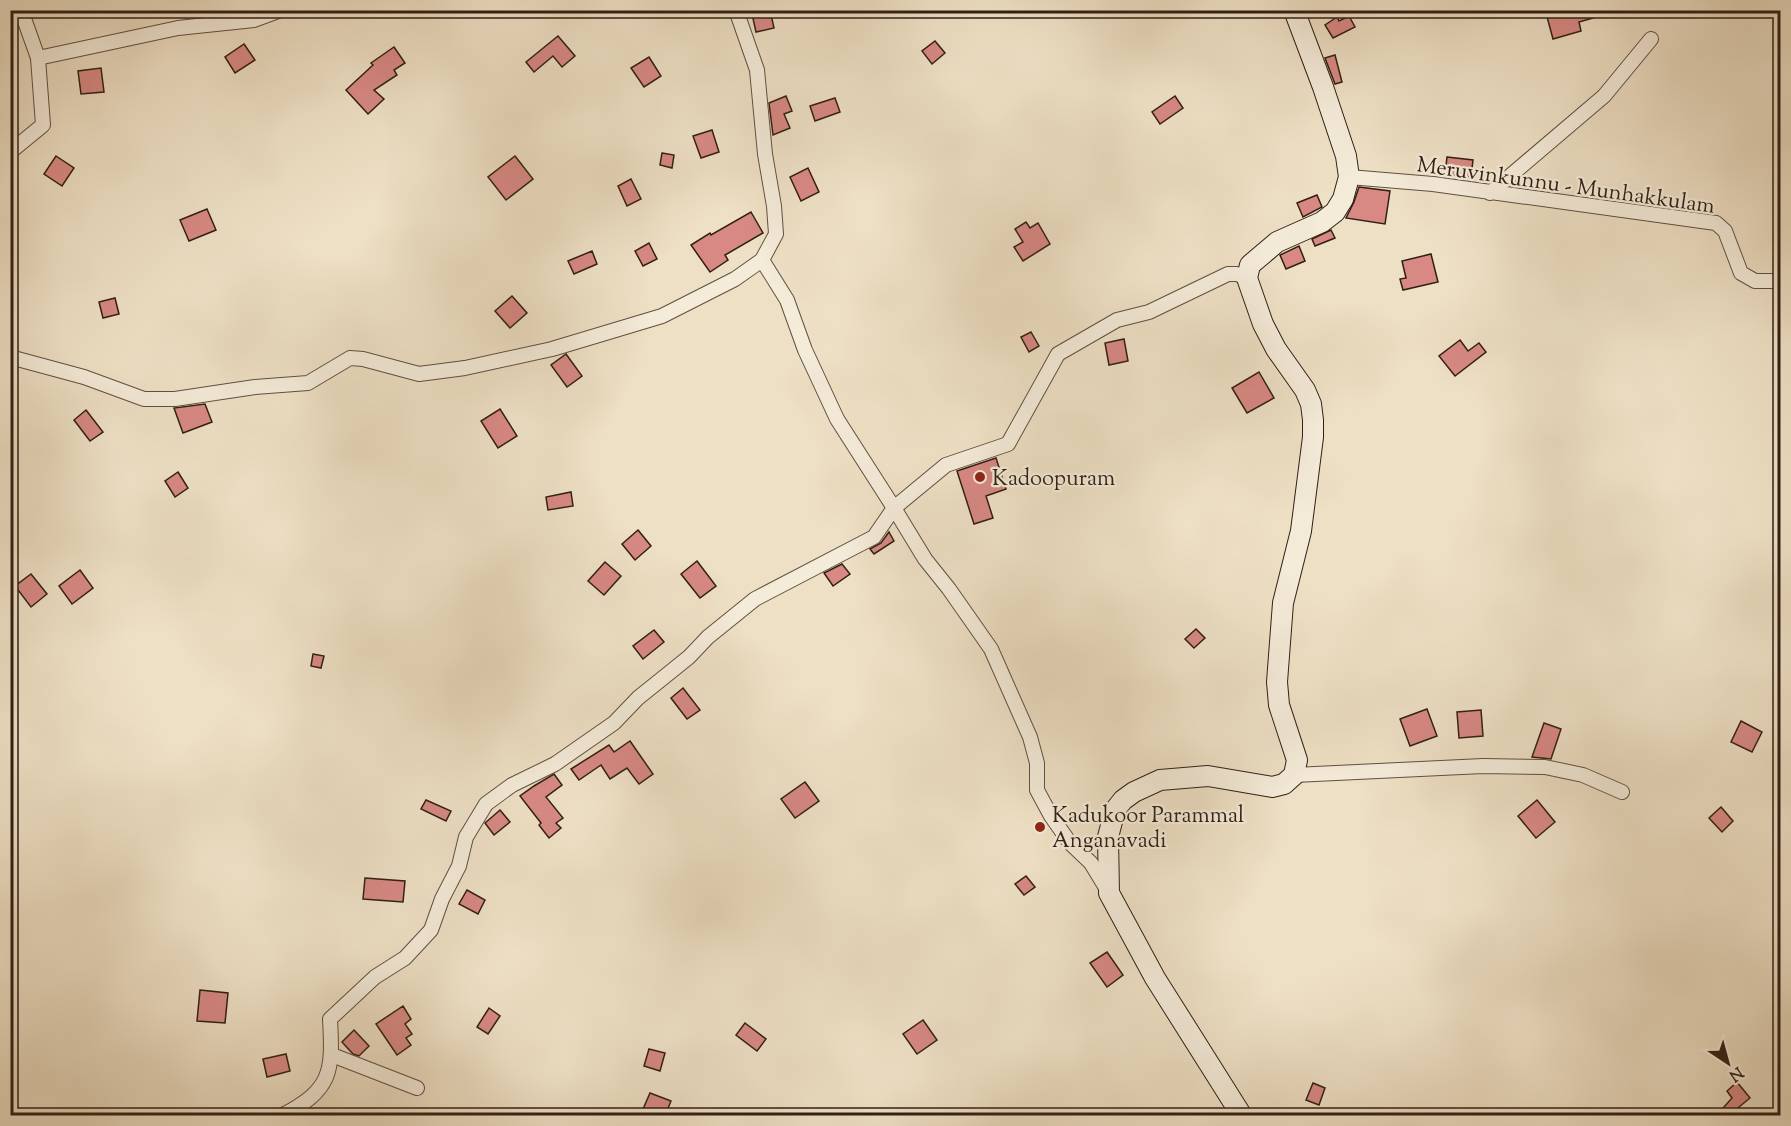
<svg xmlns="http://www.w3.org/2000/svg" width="1791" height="1126" viewBox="0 0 1791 1126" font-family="'Sorts Mill Goudy',serif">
<rect width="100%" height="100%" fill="#eee0c5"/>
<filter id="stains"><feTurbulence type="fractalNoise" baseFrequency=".00333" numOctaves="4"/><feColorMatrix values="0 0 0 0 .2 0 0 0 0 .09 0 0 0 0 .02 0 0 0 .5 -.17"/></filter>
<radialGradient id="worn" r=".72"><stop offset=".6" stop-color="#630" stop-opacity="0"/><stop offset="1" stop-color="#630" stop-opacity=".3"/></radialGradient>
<!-- building -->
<g fill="#d88984" stroke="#301f14" stroke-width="1.5">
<path d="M 770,10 L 774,28 L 756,32 L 752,14 Z"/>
<path d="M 1556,10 L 1606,10 L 1607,14 L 1579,22 L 1581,31 L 1553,39 L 1546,13 Z"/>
<path d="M 1349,16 L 1355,27 L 1333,38 L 1325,25 L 1337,17 L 1339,21 Z"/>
<path d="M 558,36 L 575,56 L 562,67 L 553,56 L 534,72 L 526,62 Z"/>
<path d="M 935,41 L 945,53 L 932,64 L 922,51 Z"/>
<path d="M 244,44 L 255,60 L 235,73 L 225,57 Z"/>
<path d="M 394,47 L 405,63 L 394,70 L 397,75 L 374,90 L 384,99 L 368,114 L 346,90 L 373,65 L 371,63 Z"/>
<path d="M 1335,55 L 1342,82 L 1335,84 L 1325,58 Z"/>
<path d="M 649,57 L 661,76 L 644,87 L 631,68 Z"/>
<path d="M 101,68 L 104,92 L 81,94 L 78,71 Z"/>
<path d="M 786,96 L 792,111 L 784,114 L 790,128 L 773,135 L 769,103 Z"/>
<path d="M 1175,96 L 1183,108 L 1160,124 L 1152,112 Z"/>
<path d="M 835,98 L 840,112 L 815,121 L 810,106 Z"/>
<path d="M 712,130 L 719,152 L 701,158 L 693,136 Z"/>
<path d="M 662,153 L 674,155 L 672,168 L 660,165 Z"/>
<path d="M 56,156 L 74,168 L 62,186 L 44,174 Z"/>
<path d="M 515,156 L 533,179 L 506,200 L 488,177 Z"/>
<path d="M 1447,157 L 1473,160 L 1471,177 L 1445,174 Z"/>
<path d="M 808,168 L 819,192 L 801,201 L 790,177 Z"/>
<path d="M 631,179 L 641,199 L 627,206 L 618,186 Z"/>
<path d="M 1359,187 L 1390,191 L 1385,224 L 1346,218 L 1354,202 Z"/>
<path d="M 1317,195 L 1322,207 L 1303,217 L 1297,203 Z"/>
<path d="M 207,209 L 216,230 L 189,241 L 180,220 Z"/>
<path d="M 751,212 L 763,233 L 725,255 L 728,260 L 710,272 L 691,245 L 710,233 L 711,235 Z"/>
<path d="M 1026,222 L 1030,228 L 1038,223 L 1050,244 L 1023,261 L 1014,247 L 1023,242 L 1015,229 Z"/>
<path d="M 1331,230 L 1335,238 L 1315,246 L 1312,239 Z"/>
<path d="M 649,243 L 657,259 L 643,266 L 635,251 Z"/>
<path d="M 1299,246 L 1305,261 L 1286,269 L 1280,255 Z"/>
<path d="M 592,251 L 597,264 L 574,274 L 568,261 Z"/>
<path d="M 1431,254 L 1438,282 L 1403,290 L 1400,279 L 1406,278 L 1402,261 Z"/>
<path d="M 512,296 L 527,313 L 510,328 L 495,311 Z"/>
<path d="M 115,298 L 119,314 L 103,318 L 99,302 Z"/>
<path d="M 1031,332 L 1039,346 L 1029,352 L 1021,337 Z"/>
<path d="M 1124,339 L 1128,361 L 1109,365 L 1105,343 Z"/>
<path d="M 1460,340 L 1468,351 L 1479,343 L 1486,352 L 1455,376 L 1439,356 Z"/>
<path d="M 566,354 L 582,376 L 567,387 L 551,365 Z"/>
<path d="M 1259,372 L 1274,398 L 1247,413 L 1232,388 Z"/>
<path d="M 205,404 L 212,422 L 183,433 L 174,408 Z"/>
<path d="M 500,409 L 517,436 L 498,448 L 481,421 Z"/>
<path d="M 86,410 L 103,432 L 90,441 L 74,420 Z"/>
<path d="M 996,458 L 1006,489 L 986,496 L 993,518 L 974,524 L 957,471 Z"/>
<path d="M 178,472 L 188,488 L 175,497 L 165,481 Z"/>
<path d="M 571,492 L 573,506 L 548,510 L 546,497 Z"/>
<path d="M 638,530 L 651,546 L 635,560 L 622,544 Z"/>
<path d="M 889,532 L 894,541 L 874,554 L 870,549 L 881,543 Z"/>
<path d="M 697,561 L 716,586 L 700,598 L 681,574 Z"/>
<path d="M 605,562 L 621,576 L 604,595 L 588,581 Z"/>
<path d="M 842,564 L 850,574 L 833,586 L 824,573 Z"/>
<path d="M 80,570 L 93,588 L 72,604 L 59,586 Z"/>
<path d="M 31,574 L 47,594 L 31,607 L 15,586 Z"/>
<path d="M 1196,629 L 1205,638 L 1194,648 L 1185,639 Z"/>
<path d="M 654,630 L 664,642 L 643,659 L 633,646 Z"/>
<path d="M 313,654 L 324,656 L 321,668 L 311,666 Z"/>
<path d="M 683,688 L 700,710 L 687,719 L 671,698 Z"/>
<path d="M 1427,709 L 1437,736 L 1410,746 L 1400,719 Z"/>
<path d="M 1481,710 L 1483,736 L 1459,738 L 1457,712 Z"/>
<path d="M 1741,721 L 1762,732 L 1752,752 L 1731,742 Z"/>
<path d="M 1544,723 L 1561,729 L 1551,759 L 1532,757 Z"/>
<path d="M 630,741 L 653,774 L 639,784 L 627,768 L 610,779 L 601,765 L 579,780 L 571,769 L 609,745 L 614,752 Z"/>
<path d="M 554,774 L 562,785 L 546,797 L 563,818 L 556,823 L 561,828 L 549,838 L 539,825 L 541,823 L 520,796 L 534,786 Z"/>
<path d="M 805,782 L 819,801 L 795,818 L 781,799 Z"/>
<path d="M 426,800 L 451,811 L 446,821 L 421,809 Z"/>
<path d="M 1537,800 L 1555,822 L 1536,838 L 1518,816 Z"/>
<path d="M 1721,807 L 1733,821 L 1722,832 L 1709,818 Z"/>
<path d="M 500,810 L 510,822 L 494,835 L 485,823 Z"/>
<path d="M 1026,876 L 1035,887 L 1024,895 L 1015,884 Z"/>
<path d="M 365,878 L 405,881 L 403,902 L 363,899 Z"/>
<path d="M 467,890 L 485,900 L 478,914 L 459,904 Z"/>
<path d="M 1107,952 L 1123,975 L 1107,987 L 1090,963 Z"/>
<path d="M 200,990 L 228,993 L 225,1023 L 197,1021 Z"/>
<path d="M 403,1006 L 411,1019 L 405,1024 L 412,1034 L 406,1038 L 411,1045 L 397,1055 L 376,1024 Z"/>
<path d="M 489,1008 L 500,1016 L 488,1034 L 477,1027 Z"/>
<path d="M 923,1020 L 937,1040 L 917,1054 L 903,1034 Z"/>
<path d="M 745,1023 L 766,1039 L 757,1051 L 736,1035 Z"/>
<path d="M 354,1030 L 369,1046 L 359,1056 L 353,1054 L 342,1042 Z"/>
<path d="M 649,1049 L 665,1053 L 660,1071 L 644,1066 Z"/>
<path d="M 286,1054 L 290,1071 L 267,1077 L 263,1059 Z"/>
<path d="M 1737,1082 L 1750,1098 L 1728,1116 L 1716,1116 L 1732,1098 L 1727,1091 Z"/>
<path d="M 1313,1083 L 1325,1088 L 1319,1105 L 1306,1100 Z"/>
<path d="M 650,1093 L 671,1101 L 665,1116 L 640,1116 Z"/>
</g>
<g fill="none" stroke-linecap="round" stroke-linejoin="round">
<!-- street casing -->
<g stroke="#604f40" stroke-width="16">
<g id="street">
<path d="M 38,58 L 178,28 L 254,20 L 281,10"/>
<path d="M 10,152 L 43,125 L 38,58 L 21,10"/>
<path d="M 1349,177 L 1433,184 L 1716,223 L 1725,231 L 1741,273 L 1755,281 L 1780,281"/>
<path d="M 1490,193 L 1604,96 L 1651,39"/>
<path d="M 762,260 L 787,300 L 805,350 L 837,419 L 894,508 L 946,465 L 1008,444 L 1058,354 L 1117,320 L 1149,312 L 1228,274 L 1237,274 L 1247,278"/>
<path d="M 10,357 L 84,377 L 144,399 L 175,399 L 255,387 L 308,383 L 350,358 L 363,359 L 419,374 L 465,368 L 552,349 L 662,316 L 735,279 L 762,260 L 776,234 L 774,206 L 765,154 L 757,70 L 736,10"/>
<path d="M 1294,775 L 1483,766 L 1545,767 L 1583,775 L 1622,792"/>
<path d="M 332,1055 L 417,1088"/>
<path d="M 281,1116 C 332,1090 333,1072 330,1019 L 375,977 L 405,958 L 431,930 L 442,899 L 459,866 L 466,837 L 486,804 L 512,785 L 555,764 L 614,723 L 638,698 L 689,657 L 708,637 L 755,599 L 874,537 L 894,508 L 925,559 L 949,589 L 991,649 L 1030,737 L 1037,763 L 1037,790 L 1051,816 L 1070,843 L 1091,863 L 1108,891"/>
</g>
</g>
<!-- secondary casing -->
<g stroke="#301f14" stroke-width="22">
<path id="secondary" d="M 1242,1116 L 1155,978 L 1109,893 L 1108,837 L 1115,810 L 1123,800 L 1134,792 L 1160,780 L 1208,776 L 1272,787 L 1284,784 L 1294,775 L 1297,760 L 1279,705 L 1277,682 L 1283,603 L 1301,531 L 1313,437 L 1313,420 L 1311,404 L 1305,390 L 1276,349 L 1263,324 L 1247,278 L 1250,265 L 1277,242 L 1322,222 L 1335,212 L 1343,199 L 1349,177 L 1346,156 L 1323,87 L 1294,10"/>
</g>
<!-- street -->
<use href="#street" stroke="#f4ebd9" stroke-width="14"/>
<!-- secondary -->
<use href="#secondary" stroke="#f4ebd9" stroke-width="20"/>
</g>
<!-- markers -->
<g fill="#8f2418" stroke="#f4ebd9" stroke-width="2">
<circle cx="980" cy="477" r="6"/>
<circle cx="1040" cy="827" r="6"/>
</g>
<g text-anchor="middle" stroke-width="4.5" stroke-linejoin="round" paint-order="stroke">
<!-- street labels -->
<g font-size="22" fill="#301f14" stroke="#f4ebd9">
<text transform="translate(1566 184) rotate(8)" y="8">Meruvinkunnu - Munhakkulam</text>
</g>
<!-- poi labels -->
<g font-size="22" fill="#301f14" stroke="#f4ebd9" text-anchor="start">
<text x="992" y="485">Kadoopuram</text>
<text x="1052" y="822">Kadukoor Parammal<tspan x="1052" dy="25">Anganavadi</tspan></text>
</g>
</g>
<!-- margin -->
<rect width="1791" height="1126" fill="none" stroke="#eee0c5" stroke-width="36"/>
<rect x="12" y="12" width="1767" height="1102" fill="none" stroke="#301f14" stroke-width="3"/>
<rect x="18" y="18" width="1755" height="1090" fill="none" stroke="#301f14" stroke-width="1.5"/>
<!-- north arrow -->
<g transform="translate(1728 1063) rotate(144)" stroke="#f4ebd9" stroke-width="4.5" paint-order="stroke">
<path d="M0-4.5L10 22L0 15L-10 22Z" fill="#301f14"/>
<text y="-9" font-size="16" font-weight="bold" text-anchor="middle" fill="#301f14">N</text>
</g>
<rect width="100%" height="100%" filter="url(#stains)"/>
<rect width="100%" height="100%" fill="url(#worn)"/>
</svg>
